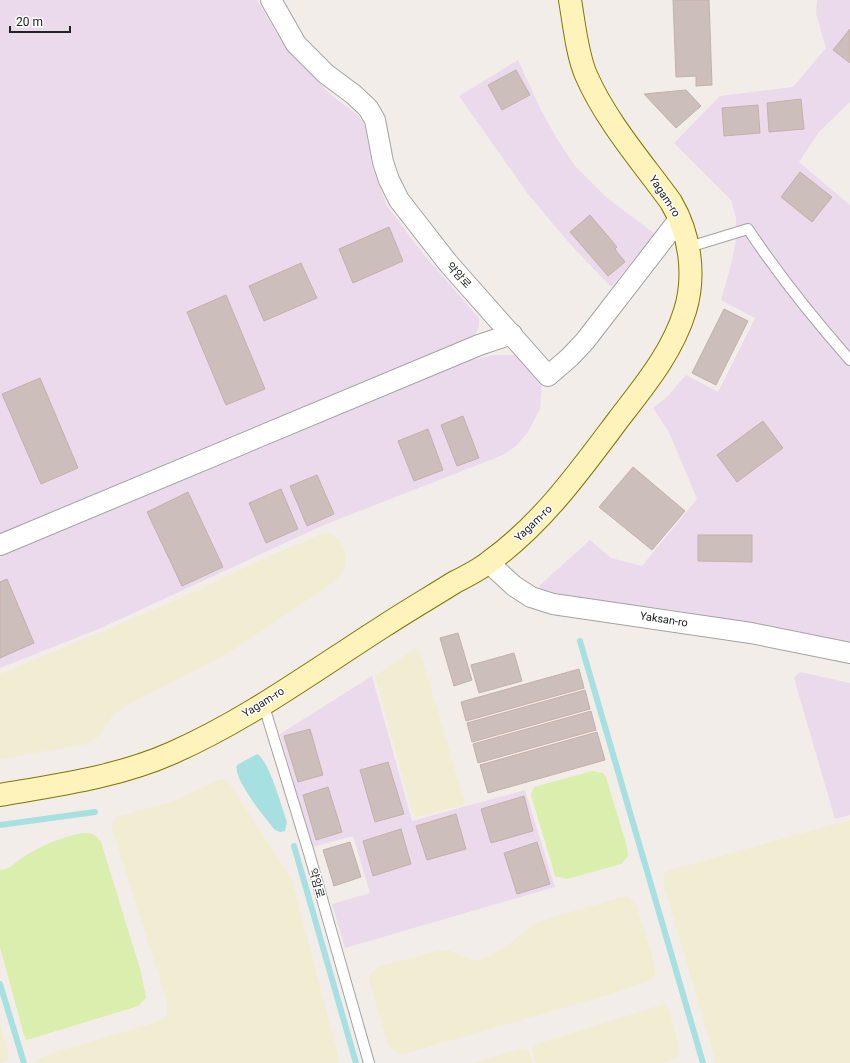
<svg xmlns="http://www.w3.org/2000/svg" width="850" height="1063" viewBox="0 0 850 1063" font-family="Roboto,'Noto Sans KR',sans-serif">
<rect width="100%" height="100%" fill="#f2ede8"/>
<!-- industrial -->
<g fill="#ebdaec">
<path d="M 0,0 L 257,0 L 277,34 L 293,55 L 331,95 L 359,116 L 365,127 L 372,166 L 387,206 L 424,255 L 479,318 L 479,326 L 476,334 L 460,343 L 0,535 Z"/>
<path d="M 817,0 L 850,0 L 850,102 L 819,132 L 799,162 L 850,205 L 850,643 L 676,610 L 547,595 L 539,586 L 590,540 L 611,558 L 642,566 L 697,499 L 669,432 L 653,408 L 669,395 L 686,375 L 718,392 L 755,318 L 721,300 L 731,265 L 736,240 L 736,218 L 731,200 L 674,143 L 720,96 L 793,87 L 826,48 L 816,14 Z"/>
<path d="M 518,60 L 541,110 L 557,139 L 575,166 L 607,198 L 655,234 L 611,287 L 570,244 L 528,194 L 459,96 Z"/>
<path d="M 495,355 L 514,355 L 532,366 L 542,380 L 540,409 L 528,432 L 516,446 L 503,455 L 324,525 L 101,628 L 0,668 L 0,551 L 451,364 Z"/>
<path d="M 800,672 L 850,683 L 850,815 L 835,819 L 794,678 Z"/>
<path d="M 372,676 L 412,821 L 525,790 L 555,887 L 345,948 L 332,904 L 370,893 L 353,836 L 312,847 L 280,734 Z"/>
</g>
<!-- farmland -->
<g fill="#f1edd3">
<path d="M 324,533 L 332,534 L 339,539 L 345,551 L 346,564 L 341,574 L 331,584 L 230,652 L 129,704 L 114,714 L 97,738 L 87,744 L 0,759 L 0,674 L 181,598 L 269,556 Z"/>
<path d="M 419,648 L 464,801 L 463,805 L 416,817 L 413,814 L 375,676 L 414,649 Z"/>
<path d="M 224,779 L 229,783 L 292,880 L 340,1063 L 32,1063 L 49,1054 L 157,1022 L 167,1015 L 167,1002 L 112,828 L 113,821 L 117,817 L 177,800 L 218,780 Z"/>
<path d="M 850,820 L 850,1063 L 716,1063 L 663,882 L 664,872 Z"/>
<path d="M 622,897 L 628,897 L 635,903 L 651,951 L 655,967 L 655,975 L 652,979 L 611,994 L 411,1052 L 399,1054 L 389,1048 L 370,983 L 370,976 L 373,971 L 380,966 L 441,950 L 448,950 L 469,959 L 478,960 L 490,956 L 504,948 L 533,925 L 547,919 Z"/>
<path d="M 664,1004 L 667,1006 L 670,1014 L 679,1048 L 680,1055 L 677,1058 L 661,1063 L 536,1063 L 532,1049 L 534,1045 Z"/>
<path d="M 0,1023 L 9,1056 L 7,1061 L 0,1063 Z"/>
<path d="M 524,1048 L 528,1050 L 533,1063 L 473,1063 Z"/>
</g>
<!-- grass -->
<g fill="#daeead">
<path d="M 592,771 L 603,773 L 606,777 L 627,847 L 628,856 L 621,864 L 567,879 L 555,876 L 554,872 L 531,795 L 534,787 Z"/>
<path d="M 82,833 C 92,833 95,834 101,842 L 141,972 L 146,998 L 138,1006 L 27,1040 L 24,1035 L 0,947 L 0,870 C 9,870 15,863 22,858 C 41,845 60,838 82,833 Z"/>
</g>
<!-- water -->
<path fill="#a7e0e1" d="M 257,754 C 269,760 282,808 287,822 L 285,831 L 280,832 L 275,830 C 266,819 232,778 237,765 Z"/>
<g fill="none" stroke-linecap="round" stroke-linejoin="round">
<!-- stream -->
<g stroke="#a7e0e1" stroke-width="6">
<path d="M 580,641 L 703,1063"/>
<path d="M 0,825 L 95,812"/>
<path d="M 294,846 L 356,1063"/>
<path d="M 0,984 L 24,1063"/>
</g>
</g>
<!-- building -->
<g fill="#cbbebb" stroke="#c5b0a9">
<path d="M 673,0 L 709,0 L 712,85 L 696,86 L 696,76 L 676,77 Z"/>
<path d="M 850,29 L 850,63 L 833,50 Z"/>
<path d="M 516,70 L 530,95 L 502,110 L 488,85 Z"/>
<path d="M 686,90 L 701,106 L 676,128 L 644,94 Z"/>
<path d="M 801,99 L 804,129 L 769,132 L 767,103 Z"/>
<path d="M 758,105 L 760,133 L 724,136 L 722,108 Z"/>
<path d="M 800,172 L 832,197 L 812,222 L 781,197 Z"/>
<path d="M 590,215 L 617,247 L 615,249 L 625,262 L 608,276 L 570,232 Z"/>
<path d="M 389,227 L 403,261 L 353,283 L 339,249 Z"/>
<path d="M 301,263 L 317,298 L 264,321 L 249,286 Z"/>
<path d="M 226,295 L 265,389 L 226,405 L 187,312 Z"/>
<path d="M 724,309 L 748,321 L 716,385 L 692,373 Z"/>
<path d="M 40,378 L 78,468 L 41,484 L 2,394 Z"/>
<path d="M 463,416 L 479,458 L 457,466 L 441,425 Z"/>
<path d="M 763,421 L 783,448 L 737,482 L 717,455 Z"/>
<path d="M 428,429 L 443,470 L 414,481 L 398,441 Z"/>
<path d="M 633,467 L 685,511 L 652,550 L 599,507 Z"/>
<path d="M 317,475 L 334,514 L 307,526 L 290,486 Z"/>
<path d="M 281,489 L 298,529 L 266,543 L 249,503 Z"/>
<path d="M 188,492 L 223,567 L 182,586 L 147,512 Z"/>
<path d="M 698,535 L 752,535 L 752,562 L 698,561 Z"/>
<path d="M 7,579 L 34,643 L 0,658 L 0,582 Z"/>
<path d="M 458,633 L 472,680 L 454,686 L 440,638 Z"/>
<path d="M 514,653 L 522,681 L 479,693 L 471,665 Z"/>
<path d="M 579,669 L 584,688 L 466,721 L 461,702 Z"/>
<path d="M 585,690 L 590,709 L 472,742 L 467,723 Z"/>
<path d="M 591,711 L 596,730 L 478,763 L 473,744 Z"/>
<path d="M 310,729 L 323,775 L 298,782 L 284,736 Z"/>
<path d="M 597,732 L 605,760 L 488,793 L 480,765 Z"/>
<path d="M 388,762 L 404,814 L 375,822 L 360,770 Z"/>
<path d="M 328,787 L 342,832 L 316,840 L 303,795 Z"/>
<path d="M 524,796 L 533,831 L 491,843 L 481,809 Z"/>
<path d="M 456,814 L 466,849 L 427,860 L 416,826 Z"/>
<path d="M 401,829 L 411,864 L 373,876 L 363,841 Z"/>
<path d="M 350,842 L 361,877 L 334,886 L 323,850 Z"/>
<path d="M 537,842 L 550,884 L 517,894 L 504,853 Z"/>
</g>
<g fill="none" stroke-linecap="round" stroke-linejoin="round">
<!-- lane casing -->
<g stroke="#a3a3a3" stroke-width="12">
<g id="lane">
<path d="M 689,247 L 748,229 C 780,277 812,317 850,360"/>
<path d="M 263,703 L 309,853 L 369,1063"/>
</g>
</g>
<!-- street casing -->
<g stroke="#a3a3a3" stroke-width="22">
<g id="street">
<path d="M 271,0 L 296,44 L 326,74 L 353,94 L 368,108 L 375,120 L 383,162 L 389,180 L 399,200 L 448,263 L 548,376 L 570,357 L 585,341 L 680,218"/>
<path d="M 0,545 L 479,345 L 512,334"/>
<path d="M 489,563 L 514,586 L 531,597 L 553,604 L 751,633 L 850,653"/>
</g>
</g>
<!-- secondary casing -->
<g stroke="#817500" stroke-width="24">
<path id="secondary" d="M 0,795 C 58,785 118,777 172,753 C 247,720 315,670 384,626 C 407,611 431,597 455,582 C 467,576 479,570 489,562 C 542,524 579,472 618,420 C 644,386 672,353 685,311 C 696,275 690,234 671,202 C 642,162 606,121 586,75 C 577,54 574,23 570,0"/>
</g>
<!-- lane -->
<use href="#lane" stroke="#fff" stroke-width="10"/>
<!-- street -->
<use href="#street" stroke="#fff" stroke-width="20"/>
<!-- secondary -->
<use href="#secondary" stroke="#fdf3bb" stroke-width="22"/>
</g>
<g text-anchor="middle" stroke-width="3" stroke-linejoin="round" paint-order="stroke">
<!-- street labels -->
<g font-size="11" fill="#222" stroke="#fff">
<text transform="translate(665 196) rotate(57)" y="4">Yagam-ro</text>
<text transform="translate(459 275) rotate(48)" y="4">약암로</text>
<text transform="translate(533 523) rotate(-44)" y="4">Yagam-ro</text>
<text transform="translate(664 619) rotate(9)" y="4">Yaksan-ro</text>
<text transform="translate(263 702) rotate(-32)" y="4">Yagam-ro</text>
<text transform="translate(317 883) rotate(74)" y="4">약암로</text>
</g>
</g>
<!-- scale -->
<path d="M10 26v6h60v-6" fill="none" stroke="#222222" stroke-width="2"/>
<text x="16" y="26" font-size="12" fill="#222222" stroke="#ffffff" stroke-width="3" paint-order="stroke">20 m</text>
</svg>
